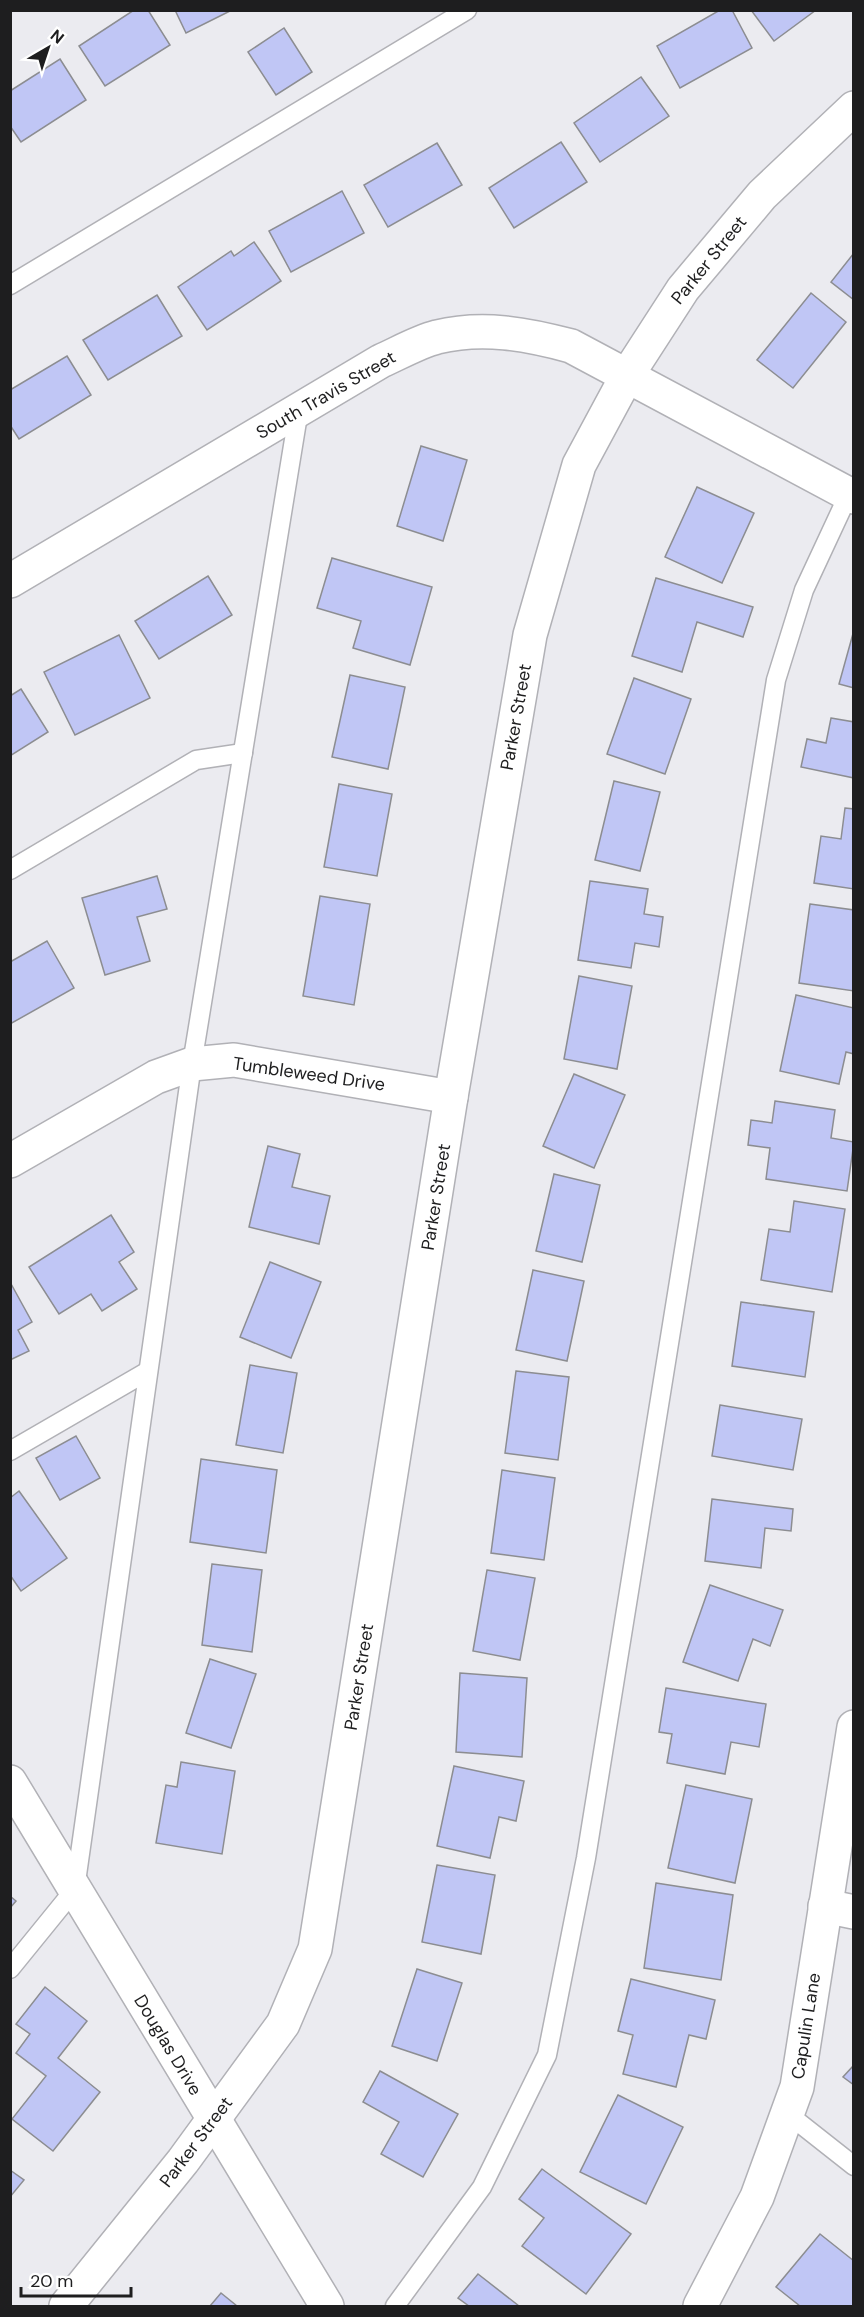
<svg xmlns="http://www.w3.org/2000/svg" width="864" height="2317" viewBox="0 0 864 2317" font-family="'DM Sans',sans-serif">
<rect width="100%" height="100%" fill="#ebebf0"/>
<!-- building -->
<g fill="#c0c6f5" stroke="#8c8d91" stroke-width="1.5">
<path d="M 134,10 L 148,10 L 170,45 L 105,86 L 79,46 Z"/>
<path d="M 175,10 L 232,10 L 186,33 Z"/>
<path d="M 720,10 L 732,10 L 752,48 L 680,88 L 657,46 Z"/>
<path d="M 751,10 L 816,10 L 774,41 Z"/>
<path d="M 284,28 L 312,72 L 276,95 L 248,52 Z"/>
<path d="M 60,59 L 86,100 L 21,142 L 10,126 L 10,91 Z"/>
<path d="M 641,77 L 669,116 L 600,162 L 574,123 Z"/>
<path d="M 561,142 L 587,182 L 514,228 L 489,188 Z"/>
<path d="M 437,143 L 462,185 L 388,227 L 364,185 Z"/>
<path d="M 342,191 L 364,233 L 291,272 L 269,231 Z"/>
<path d="M 254,242 L 281,281 L 207,330 L 178,287 L 231,251 L 234,256 Z"/>
<path d="M 854,253 L 854,300 L 831,282 Z"/>
<path d="M 811,293 L 846,322 L 793,388 L 757,360 Z"/>
<path d="M 157,295 L 182,336 L 108,380 L 83,340 Z"/>
<path d="M 67,356 L 91,395 L 19,439 L 10,425 L 10,390 Z"/>
<path d="M 421,446 L 467,460 L 443,541 L 397,526 Z"/>
<path d="M 697,487 L 754,513 L 722,583 L 665,557 Z"/>
<path d="M 332,558 L 432,587 L 410,665 L 353,648 L 361,621 L 317,608 Z"/>
<path d="M 208,576 L 232,615 L 159,659 L 135,621 Z"/>
<path d="M 656,578 L 753,607 L 743,637 L 697,622 L 682,672 L 632,656 Z"/>
<path d="M 854,630 L 854,688 L 839,684 Z"/>
<path d="M 119,635 L 150,698 L 75,735 L 44,672 Z"/>
<path d="M 350,675 L 405,687 L 388,769 L 332,757 Z"/>
<path d="M 634,678 L 691,699 L 665,774 L 607,754 Z"/>
<path d="M 21,689 L 48,732 L 10,756 L 10,696 Z"/>
<path d="M 831,718 L 854,722 L 854,778 L 801,767 L 807,739 L 826,743 Z"/>
<path d="M 614,781 L 660,792 L 640,871 L 595,860 Z"/>
<path d="M 339,784 L 392,794 L 377,876 L 324,867 Z"/>
<path d="M 845,808 L 854,809 L 854,889 L 814,883 L 821,836 L 841,839 Z"/>
<path d="M 157,876 L 167,909 L 137,917 L 150,961 L 105,975 L 82,898 Z"/>
<path d="M 590,881 L 648,889 L 644,914 L 663,917 L 659,947 L 635,943 L 631,968 L 578,960 Z"/>
<path d="M 320,896 L 370,904 L 354,1005 L 303,996 Z"/>
<path d="M 810,904 L 854,910 L 854,991 L 799,983 Z"/>
<path d="M 47,941 L 74,988 L 10,1024 L 10,962 Z"/>
<path d="M 579,976 L 632,986 L 617,1069 L 564,1059 Z"/>
<path d="M 796,995 L 854,1008 L 854,1054 L 846,1052 L 839,1084 L 780,1071 Z"/>
<path d="M 574,1074 L 625,1095 L 594,1168 L 543,1146 Z"/>
<path d="M 775,1101 L 835,1110 L 831,1138 L 854,1142 L 847,1191 L 766,1179 L 770,1148 L 748,1145 L 751,1120 L 772,1123 Z"/>
<path d="M 268,1146 L 300,1154 L 292,1187 L 330,1196 L 319,1244 L 249,1227 Z"/>
<path d="M 554,1174 L 600,1185 L 582,1262 L 536,1251 Z"/>
<path d="M 794,1201 L 845,1209 L 832,1292 L 761,1280 L 769,1229 L 790,1232 Z"/>
<path d="M 111,1215 L 134,1252 L 119,1262 L 137,1289 L 102,1311 L 91,1294 L 59,1314 L 29,1267 Z"/>
<path d="M 270,1262 L 321,1282 L 291,1358 L 240,1337 Z"/>
<path d="M 533,1270 L 584,1281 L 567,1361 L 516,1350 Z"/>
<path d="M 10,1282 L 32,1322 L 18,1330 L 29,1351 L 10,1360 Z"/>
<path d="M 741,1302 L 814,1312 L 805,1377 L 732,1366 Z"/>
<path d="M 250,1365 L 297,1373 L 283,1453 L 236,1445 Z"/>
<path d="M 516,1371 L 569,1377 L 558,1460 L 505,1453 Z"/>
<path d="M 720,1405 L 802,1419 L 793,1470 L 712,1456 Z"/>
<path d="M 76,1436 L 100,1478 L 60,1500 L 36,1458 Z"/>
<path d="M 201,1459 L 277,1470 L 266,1553 L 190,1542 Z"/>
<path d="M 502,1470 L 555,1478 L 544,1560 L 491,1553 Z"/>
<path d="M 19,1491 L 67,1558 L 21,1591 L 10,1575 L 10,1498 Z"/>
<path d="M 712,1499 L 793,1509 L 791,1531 L 765,1528 L 761,1568 L 705,1561 Z"/>
<path d="M 212,1564 L 262,1570 L 252,1652 L 202,1645 Z"/>
<path d="M 487,1570 L 535,1578 L 520,1660 L 473,1651 Z"/>
<path d="M 710,1585 L 783,1610 L 770,1646 L 753,1639 L 738,1681 L 683,1662 Z"/>
<path d="M 210,1659 L 256,1674 L 231,1748 L 186,1733 Z"/>
<path d="M 460,1673 L 527,1678 L 522,1757 L 456,1752 Z"/>
<path d="M 666,1688 L 766,1704 L 759,1747 L 731,1742 L 725,1774 L 667,1763 L 672,1734 L 659,1732 Z"/>
<path d="M 181,1762 L 235,1771 L 222,1854 L 156,1843 L 166,1785 L 177,1787 Z"/>
<path d="M 454,1766 L 524,1781 L 516,1821 L 499,1817 L 490,1858 L 437,1846 Z"/>
<path d="M 686,1785 L 752,1799 L 735,1883 L 668,1868 Z"/>
<path d="M 437,1865 L 495,1875 L 481,1954 L 422,1942 Z"/>
<path d="M 656,1883 L 733,1895 L 721,1980 L 644,1968 Z"/>
<path d="M 10,1896 L 16,1901 L 10,1908 Z"/>
<path d="M 417,1969 L 462,1983 L 437,2061 L 392,2046 Z"/>
<path d="M 631,1979 L 715,2000 L 706,2039 L 689,2035 L 676,2087 L 623,2074 L 633,2035 L 618,2031 Z"/>
<path d="M 45,1987 L 87,2021 L 58,2058 L 100,2092 L 53,2151 L 12,2119 L 46,2076 L 16,2053 L 30,2034 L 16,2024 Z"/>
<path d="M 854,2065 L 854,2085 L 843,2077 Z"/>
<path d="M 380,2071 L 458,2114 L 423,2177 L 381,2154 L 399,2122 L 363,2102 Z"/>
<path d="M 618,2095 L 683,2127 L 646,2204 L 580,2172 Z"/>
<path d="M 542,2169 L 631,2234 L 586,2294 L 522,2246 L 544,2218 L 519,2199 Z"/>
<path d="M 10,2170 L 24,2180 L 10,2197 Z"/>
<path d="M 820,2234 L 854,2261 L 854,2306 L 800,2306 L 776,2287 Z"/>
<path d="M 478,2274 L 519,2306 L 469,2306 L 458,2298 Z"/>
<path d="M 221,2293 L 237,2306 L 210,2306 Z"/>
</g>
<g fill="none" stroke-linecap="round" stroke-linejoin="round">
<!-- lane casing -->
<g stroke="#b1b1b6" stroke-width="21">
<g id="lane">
<path d="M 10,285 L 467,10"/>
<path d="M 10,870 L 196,760 L 243,753"/>
<path d="M 10,1451 L 148,1371"/>
<path d="M 10,1969 L 75,1889 L 192,1064 L 299,409"/>
<path d="M 788,2114 L 854,2166"/>
<path d="M 395,2306 L 482,2187 L 547,2055 L 586,1858 L 776,680 L 804,590 L 852,487"/>
</g>
</g>
<!-- street casing -->
<g stroke="#b1b1b6" stroke-width="36">
<g id="street">
<path d="M 10,1161 L 156,1077 L 192,1064 L 234,1060 L 451,1097"/>
<path d="M 825,1906 L 854,1912"/>
</g>
</g>
<!-- secondary casing -->
<g stroke="#b1b1b6" stroke-width="36">
<g id="secondary">
<path d="M 10,581 L 381,361 C 399,353 418,342 437,337 C 483,326 526,334 571,346 L 854,497"/>
<path d="M 10,1782 L 327,2306"/>
<path d="M 66,2306 L 183,2161 L 283,2024 L 315,1949 L 451,1097 L 530,635 L 579,465 L 628,374 L 683,289 L 762,195 L 854,108"/>
<path d="M 700,2306 L 757,2197 L 797,2087 L 854,1727"/>
</g>
</g>
<!-- lane -->
<use href="#lane" stroke="#fff" stroke-width="18"/>
<!-- street -->
<use href="#street" stroke="#fff" stroke-width="33"/>
<!-- secondary -->
<use href="#secondary" stroke="#fff" stroke-width="33"/>
</g>
<g text-anchor="middle" stroke-width="6" stroke-linejoin="round" paint-order="stroke">
<!-- street labels -->
<g font-size="18" fill="#1e1e1f" stroke="#fff">
<text transform="translate(709 260) rotate(-51)" y="6">Parker Street</text>
<text transform="translate(326 395) rotate(-30)" y="6">South Travis Street</text>
<text transform="translate(516 717) rotate(-80)" y="6">Parker Street</text>
<text transform="translate(309 1074) rotate(8)" y="6">Tumbleweed Drive</text>
<text transform="translate(436 1197) rotate(-81)" y="6">Parker Street</text>
<text transform="translate(359 1677) rotate(-81)" y="6">Parker Street</text>
<text transform="translate(806 2026) rotate(-81)" y="6">Capulin Lane</text>
<text transform="translate(168 2045) rotate(59)" y="6">Douglas Drive</text>
<text transform="translate(196 2142) rotate(-53)" y="6">Parker Street</text>
</g>
</g>
<!-- border -->
<rect width="864" height="2317" fill="none" stroke="#1e1e1f" stroke-width="24"/>
<!-- north arrow -->
<g transform="translate(48 48) rotate(39)" stroke="#ffffff" stroke-width="4.5" paint-order="stroke">
<path d="M0-4.5L10 22L0 15L-10 22Z" fill="#1e1e1f"/>
<text y="-9" font-size="16" font-weight="bold" text-anchor="middle" fill="#1e1e1f">N</text>
</g>
<!-- scale -->
<path d="M21 2287v9h110v-9" fill="none" stroke="#1e1e1f" stroke-width="3"/>
<text x="30" y="2287" font-size="18" fill="#1e1e1f" stroke="#ffffff" stroke-width="4.5" paint-order="stroke">20 m</text>
</svg>
